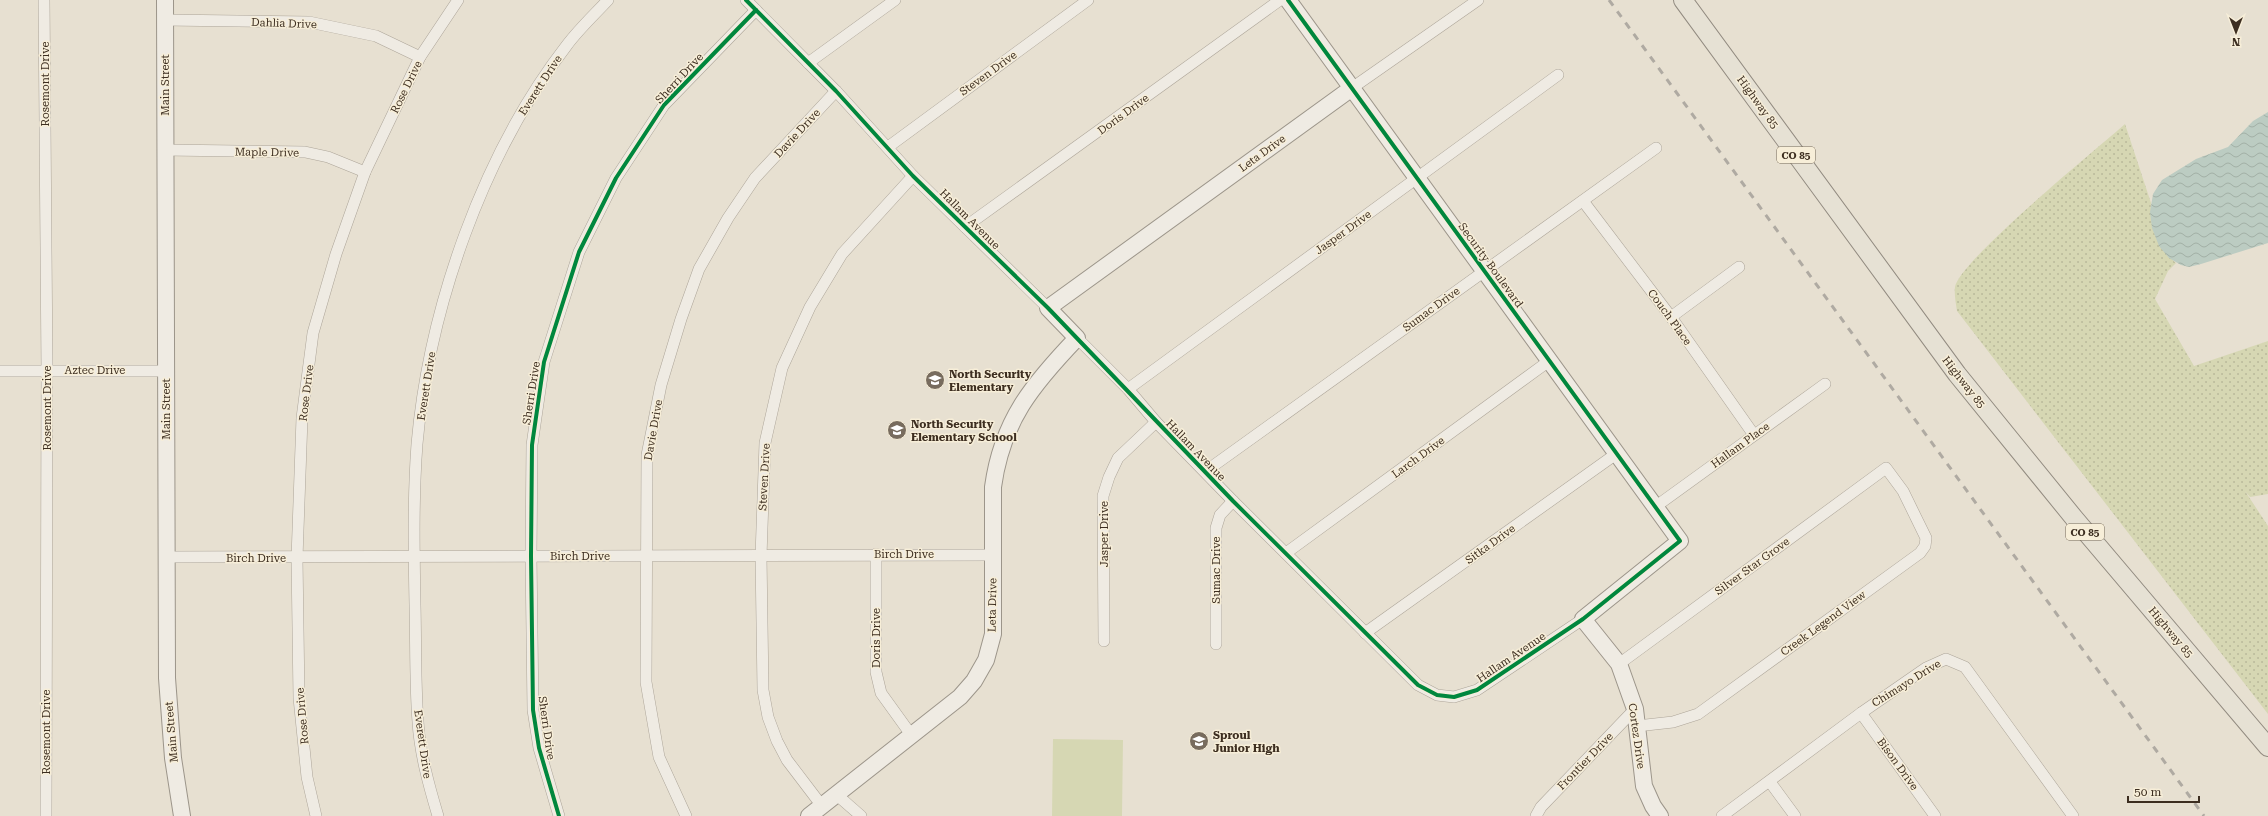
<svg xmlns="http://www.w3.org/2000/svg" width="2268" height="816" viewBox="0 0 2268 816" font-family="'Roboto Serif',serif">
<defs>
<pattern id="grass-dots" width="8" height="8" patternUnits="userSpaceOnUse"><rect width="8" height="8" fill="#d6d7b3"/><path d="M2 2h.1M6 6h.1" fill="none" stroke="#b9b99a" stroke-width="1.8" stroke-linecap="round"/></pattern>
<pattern id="water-waves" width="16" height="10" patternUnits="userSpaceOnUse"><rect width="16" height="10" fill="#bcccc2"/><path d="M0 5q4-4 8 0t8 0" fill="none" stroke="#a2b0a6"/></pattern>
</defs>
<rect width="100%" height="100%" fill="#e7e0d1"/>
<!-- grass -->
<path fill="url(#grass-dots)" d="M 2125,124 L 2151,203 C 2149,218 2164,254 2176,263 L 2168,271 L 2155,299 L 2194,366 L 2268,341 L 2268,494 L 2250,497 L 2245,491 L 2268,526 L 2268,714 L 1957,311 C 1956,304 1954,294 1955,287 C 1959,261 2098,148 2125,124 Z"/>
<!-- pitch -->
<path fill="#d6d7b3" d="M 1053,739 L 1123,740 L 1122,816 L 1052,816 Z"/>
<!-- water -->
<path fill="url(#water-waves)" d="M 2268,112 L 2268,243 L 2201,264 L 2189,267 L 2181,265 L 2169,258 L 2159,246 L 2152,228 L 2150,212 L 2153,194 L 2162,180 L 2196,159 L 2228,147 L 2253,121 Z"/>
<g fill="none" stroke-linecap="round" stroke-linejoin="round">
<!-- street casing -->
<g stroke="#ada599" stroke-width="12">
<g id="street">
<path d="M 44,0 L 47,370 L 46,816"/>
<path d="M 746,0 L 836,91 L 913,176 L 1048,308"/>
<path d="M 165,20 L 309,22 L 376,36 L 420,57"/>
<path d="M 808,63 L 895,0"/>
<path d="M 1352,88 L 1478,0"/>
<path d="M 888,147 L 1088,0"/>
<path d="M 165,150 L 305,152 L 328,157 L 365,172"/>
<path d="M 1583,201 L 1671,317 L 1754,435"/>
<path d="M 965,227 L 1280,0"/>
<path d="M 1671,317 L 1739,267"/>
<path d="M 1077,338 L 1128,389 L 1156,422 L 1233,501 L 1418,685 L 1437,695 L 1454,697 L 1477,690 L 1583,619"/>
<path d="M 0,371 L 166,371"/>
<path d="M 1128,389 L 1558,75"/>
<path d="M 1206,471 L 1656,148"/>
<path d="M 1655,507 L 1825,384"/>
<path d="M 1286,553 L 1549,361"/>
<path d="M 876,554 L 876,672 L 881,693 L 912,736"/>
<path d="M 167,557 L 993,555"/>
<path d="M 1365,633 L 1616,454"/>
<path d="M 1104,641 L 1103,496 L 1109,477 L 1118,458 L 1156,422"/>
<path d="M 1216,644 L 1216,528 L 1220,515 L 1233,501"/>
<path d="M 1619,664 L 1886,468 L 1903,491 L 1926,538 L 1925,546 L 1920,553 L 1698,714 L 1673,722 L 1637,726"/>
<path d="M 1861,713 L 1935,816"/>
<path d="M 1770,782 L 1795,816"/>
<path d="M 837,795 L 861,816"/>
<path d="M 822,806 L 787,760 L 777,741 L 768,717 L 763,690 L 761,556 L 765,443 L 782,368 L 810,307 L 842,254 L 913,176"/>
<path d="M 316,816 L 307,777 L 299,698 L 297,558 L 302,418 L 313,333 L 336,254 L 365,172 L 420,57 L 458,0"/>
<path d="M 438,816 C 429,786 420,754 418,722 C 415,684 416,644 415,605 C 414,552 413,497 417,444 C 429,308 483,153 567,45 C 579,29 594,15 608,0"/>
<path d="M 559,816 L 539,748 L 533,710 L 531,556 L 532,445 L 544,362 L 579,252 L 616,178 L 664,105 L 756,10"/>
<path d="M 686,816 L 659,757 L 646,682 L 647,455 L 661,385 L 681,319 L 699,269 L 728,218 L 755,178 L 836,91"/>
<path d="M 1536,816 L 1541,807 L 1635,709"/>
<path d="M 1722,816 L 1861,713 L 1926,668 L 1946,659 L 1965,667 L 2073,816"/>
</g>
</g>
<!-- secondary casing -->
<g stroke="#9c958a" stroke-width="18">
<g id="secondary">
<path d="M 165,0 L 167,678 L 173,758 L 182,816"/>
<path d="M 1288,0 L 1680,541 L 1583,619 L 1619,664 L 1635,709 L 1644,786 L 1653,806 L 1660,816"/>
<path d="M 809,816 L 960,697 L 974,681 L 986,660 L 993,634 L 993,487 C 1002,421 1032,385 1077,338 L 1048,308 L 1352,88"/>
</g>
</g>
<!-- primary casing -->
<g stroke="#928b80" stroke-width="20">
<path id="primary" d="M 1683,0 L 1957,374 L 2074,518 L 2268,747"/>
</g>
<!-- street -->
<use href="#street" stroke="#efebe3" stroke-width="11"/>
<!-- secondary -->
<use href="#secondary" stroke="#efebe3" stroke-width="16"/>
<!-- primary -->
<use href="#primary" stroke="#e6e1d4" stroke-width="18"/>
<!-- rail -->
<path stroke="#afaaa2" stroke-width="3" stroke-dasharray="7 7" stroke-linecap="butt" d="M 1609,0 L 2204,816"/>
<!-- cycleway casing -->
<g stroke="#f7eed8" stroke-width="6">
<g id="cycleway">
<path d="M 746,0 L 836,91 L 913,176 L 1048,308 L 1233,501 L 1418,685 L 1437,695 L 1454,697 L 1477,690 L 1583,619 L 1680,541 L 1288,0"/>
<path d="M 559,816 L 539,748 L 533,710 L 531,556 L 532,445 L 544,362 L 579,252 L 616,178 L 664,105 L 756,10"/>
</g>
</g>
<!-- cycleway -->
<use href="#cycleway" stroke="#00873e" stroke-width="4"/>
</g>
<!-- icons -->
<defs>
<g id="school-disc" transform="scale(1)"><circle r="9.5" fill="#786c5e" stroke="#f7eed8"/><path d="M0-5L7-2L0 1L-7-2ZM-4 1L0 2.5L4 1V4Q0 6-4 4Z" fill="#fff"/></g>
</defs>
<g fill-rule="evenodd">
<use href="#school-disc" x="935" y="380"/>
<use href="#school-disc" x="897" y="430"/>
<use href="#school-disc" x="1199" y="741"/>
</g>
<g text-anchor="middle" stroke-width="3" stroke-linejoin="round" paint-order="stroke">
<!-- shield labels -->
<g fill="#f7eed8" stroke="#756857" stroke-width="1">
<rect x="1777" y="147" width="38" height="16" rx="3"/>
<rect x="2066" y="524" width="38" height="16" rx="3"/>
</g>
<g font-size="10" font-weight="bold" fill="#3d2e20">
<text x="1796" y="159">CO 85</text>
<text x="2085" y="536">CO 85</text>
</g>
<!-- street labels -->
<g font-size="11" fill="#3d2e20" stroke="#f7eed8">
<text transform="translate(284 23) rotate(2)" y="4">Dahlia Drive</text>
<text transform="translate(988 73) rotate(-36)" y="4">Steven Drive</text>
<text transform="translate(679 78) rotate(-47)" y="4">Sherri Drive</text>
<text transform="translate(45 84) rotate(-90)" y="4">Rosemont Drive</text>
<text transform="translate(165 85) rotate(-90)" y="4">Main Street</text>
<text transform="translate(540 85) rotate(-57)" y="4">Everett Drive</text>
<text transform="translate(406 87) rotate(-64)" y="4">Rose Drive</text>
<text transform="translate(1758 102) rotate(54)" y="4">Highway 85</text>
<text transform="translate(1123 114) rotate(-36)" y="4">Doris Drive</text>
<text transform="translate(797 133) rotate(-47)" y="4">Davie Drive</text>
<text transform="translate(267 152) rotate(1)" y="4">Maple Drive</text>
<text transform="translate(1262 153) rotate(-36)" y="4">Leta Drive</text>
<text transform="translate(970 219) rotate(45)" y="4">Hallam Avenue</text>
<text transform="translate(1343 232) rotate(-36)" y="4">Jasper Drive</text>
<text transform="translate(1491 265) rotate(54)" y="4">Security Boulevard</text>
<text transform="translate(1431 309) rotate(-36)" y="4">Sumac Drive</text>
<text transform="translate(1670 317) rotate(54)" y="4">Couch Place</text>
<text x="95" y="374">Aztec Drive</text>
<text transform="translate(1964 382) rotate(52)" y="4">Highway 85</text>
<text transform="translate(426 386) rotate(-81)" y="4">Everett Drive</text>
<text transform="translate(306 393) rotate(-83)" y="4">Rose Drive</text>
<text transform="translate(531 393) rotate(-81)" y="4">Sherri Drive</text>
<text transform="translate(47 408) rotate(-90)" y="4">Rosemont Drive</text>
<text transform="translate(166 409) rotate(-90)" y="4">Main Street</text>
<text transform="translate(653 430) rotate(-80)" y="4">Davie Drive</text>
<text transform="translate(1740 445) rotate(-36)" y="4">Hallam Place</text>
<text transform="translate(1196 450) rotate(46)" y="4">Hallam Avenue</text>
<text transform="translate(1418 457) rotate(-36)" y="4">Larch Drive</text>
<text transform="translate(764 477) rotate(-87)" y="4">Steven Drive</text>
<text transform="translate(1104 534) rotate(-90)" y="4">Jasper Drive</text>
<text transform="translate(1490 544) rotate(-36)" y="4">Sitka Drive</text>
<text x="904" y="558">Birch Drive</text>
<text x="580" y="560">Birch Drive</text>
<text x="256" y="562">Birch Drive</text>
<text transform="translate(1752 566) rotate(-36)" y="4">Silver Star Grove</text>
<text transform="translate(1216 570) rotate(-90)" y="4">Sumac Drive</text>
<text transform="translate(992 605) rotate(-89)" y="4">Leta Drive</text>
<text transform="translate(1823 623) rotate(-36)" y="4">Creek Legend View</text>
<text transform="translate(2171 632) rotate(50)" y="4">Highway 85</text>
<text transform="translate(876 638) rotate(-90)" y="4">Doris Drive</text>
<text transform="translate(1511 657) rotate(-34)" y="4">Hallam Avenue</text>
<text transform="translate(1906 683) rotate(-32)" y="4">Chimayo Drive</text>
<text transform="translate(302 716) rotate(-95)" y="4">Rose Drive</text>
<text transform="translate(547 728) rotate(82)" y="4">Sherri Drive</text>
<text transform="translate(46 732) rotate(-90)" y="4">Rosemont Drive</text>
<text transform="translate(171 732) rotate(-95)" y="4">Main Street</text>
<text transform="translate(1637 736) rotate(82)" y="4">Cortez Drive</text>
<text transform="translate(423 744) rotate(82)" y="4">Everett Drive</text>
<text transform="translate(1585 761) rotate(-46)" y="4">Frontier Drive</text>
<text transform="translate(1898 764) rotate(54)" y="4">Bison Drive</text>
</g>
<!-- poi labels -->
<g font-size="11" font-weight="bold" fill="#3d2e20" stroke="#f7eed8" text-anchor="start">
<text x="949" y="378">North Security<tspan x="949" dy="13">Elementary</tspan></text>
<text x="911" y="428">North Security<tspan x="911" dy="13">Elementary School</tspan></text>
<text x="1213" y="739">Sproul<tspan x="1213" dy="13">Junior High</tspan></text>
</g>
</g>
<!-- north arrow -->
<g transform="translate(2236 32) rotate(180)" stroke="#f7eed8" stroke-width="3" paint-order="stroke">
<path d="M0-3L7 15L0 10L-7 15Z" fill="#3d2e20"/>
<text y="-6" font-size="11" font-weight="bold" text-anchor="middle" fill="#3d2e20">N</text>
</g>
<!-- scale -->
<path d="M2128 796v6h71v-6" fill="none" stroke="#3d2e20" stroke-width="2"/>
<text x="2134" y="796" font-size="12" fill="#3d2e20" stroke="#f7eed8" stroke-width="3" paint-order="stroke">50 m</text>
</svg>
